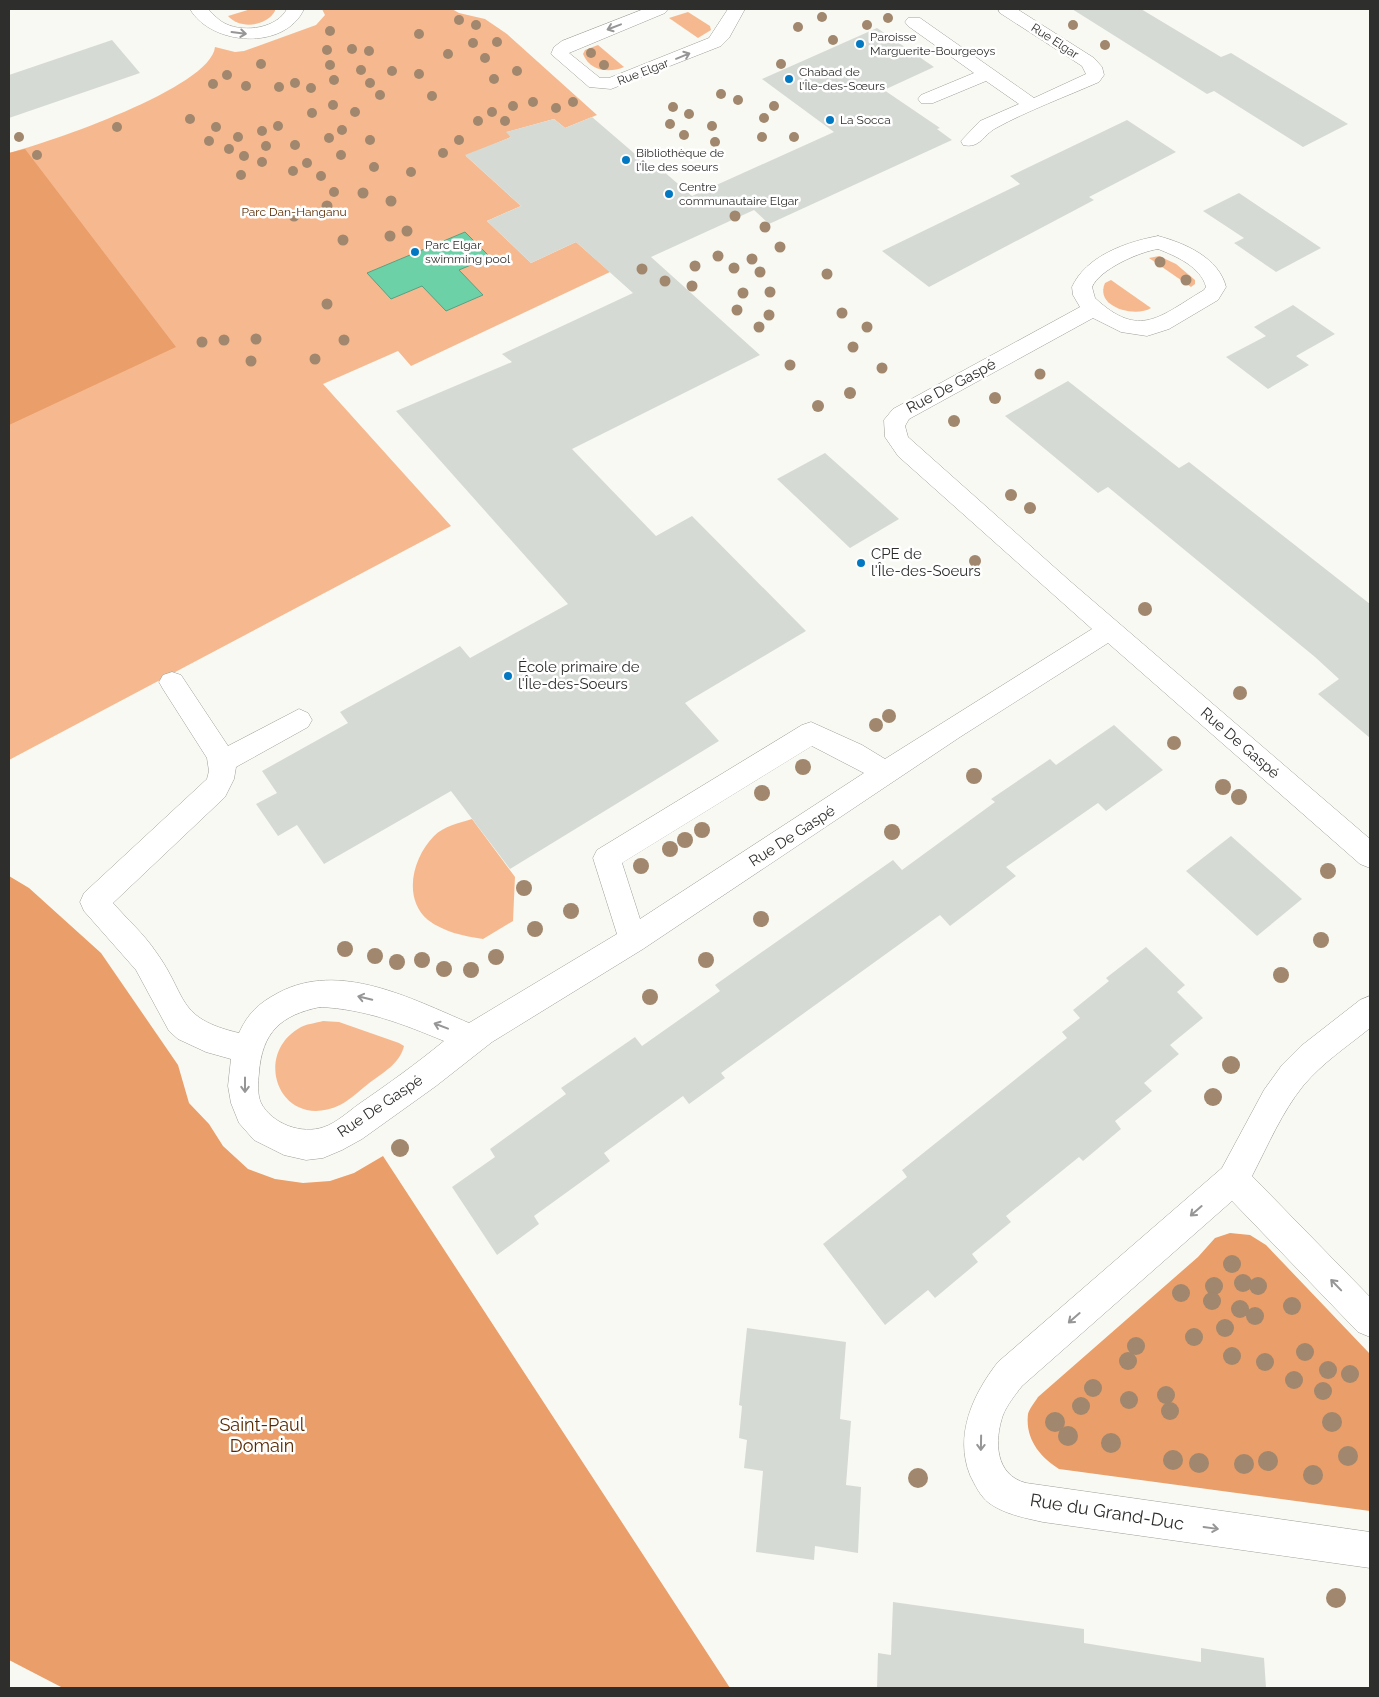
<svg xmlns="http://www.w3.org/2000/svg" width="1379" height="1697" viewBox="0 0 1379 1697" font-family="Raleway,sans-serif">
<rect width="100%" height="100%" fill="#f8f9f2"/>
<!-- green -->
<g fill="#f6b98f">
<path d="M 251,9 L 275,9 L 275,11 C 267,26 240,30 228,16 Z"/>
<path d="M 322,9 L 452,9 L 459,13 L 485,19 L 507,34 L 597,115 L 565,128 L 554,119 L 507,132 L 511,137 L 466,156 L 521,206 L 487,221 L 531,263 L 576,242 L 610,272 L 411,366 L 398,351 L 323,384 L 451,526 L 9,760 L 9,153 C 47,143 211,88 215,47 L 235,52 L 244,51 L 316,25 L 325,15 Z"/>
<path d="M 688,12 L 710,26 L 711,30 L 698,38 L 669,18 Z"/>
<path d="M 598,45 L 624,67 C 610,73 590,72 583,54 L 585,50 Z"/>
<path d="M 1159,256 L 1176,264 L 1195,280 L 1195,284 L 1191,287 L 1149,258 Z"/>
<path d="M 1111,280 L 1151,308 C 1135,318 1094,307 1105,283 Z"/>
<path d="M 472,819 L 515,877 L 513,921 L 483,939 C 463,936 444,932 428,920 C 402,898 413,857 434,836 C 444,826 459,823 472,819 Z"/>
<path d="M 323,1021 L 339,1022 L 399,1043 L 404,1046 C 400,1064 382,1073 368,1084 C 359,1091 350,1100 340,1105 C 281,1133 250,1055 301,1027 C 307,1024 316,1023 323,1021 Z"/>
</g>
<!-- forest -->
<g fill="#ea9e69">
<path d="M 25,149 L 176,347 L 9,425 L 9,153 Z"/>
<path d="M 9,876 L 29,888 L 101,953 L 178,1065 L 189,1103 L 209,1124 L 223,1146 L 248,1169 L 275,1179 L 303,1183 L 330,1181 L 354,1173 L 383,1156 L 730,1688 L 63,1688 L 9,1660 Z"/>
<path d="M 1230,1233 L 1250,1235 L 1266,1245 L 1370,1354 L 1370,1511 L 1059,1469 C 1040,1457 1025,1439 1028,1414 C 1029,1409 1035,1402 1038,1397 L 1198,1257 L 1215,1238 Z"/>
</g>
<!-- water -->
<path fill="#6cd1a7" stroke="#59a082" d="M 465,232 L 490,257 L 459,270 L 483,295 L 446,311 L 422,286 L 391,299 L 367,273 Z"/>
<!-- building -->
<g fill="#d6dad5">
<path d="M 1072,9 L 1141,9 L 1221,57 L 1231,53 L 1348,124 L 1303,147 L 1214,91 L 1207,94 Z"/>
<path d="M 877,28 L 934,67 L 884,90 L 940,128 L 937,129 L 952,140 L 769,224 L 754,210 L 651,257 L 760,355 L 572,449 L 656,536 L 692,516 L 806,631 L 685,703 L 719,741 L 510,869 L 451,791 L 324,864 L 297,825 L 278,836 L 256,804 L 277,793 L 262,771 L 348,723 L 340,712 L 460,646 L 470,658 L 568,604 L 396,411 L 512,362 L 502,354 L 633,293 L 576,242 L 531,263 L 487,221 L 521,206 L 465,155 L 511,137 L 506,132 L 554,119 L 565,128 L 592,117 L 649,166 L 655,164 L 692,196 L 834,132 L 762,79 Z"/>
<path d="M 112,40 L 140,73 L 9,118 L 9,75 Z"/>
<path d="M 1127,120 L 1176,152 L 1089,197 L 1094,200 L 929,287 L 882,251 L 1020,184 L 1010,176 Z"/>
<path d="M 1239,193 L 1321,248 L 1276,272 L 1234,243 L 1244,238 L 1203,211 Z"/>
<path d="M 1293,305 L 1335,334 L 1296,356 L 1309,365 L 1268,389 L 1226,357 L 1266,336 L 1254,327 Z"/>
<path d="M 1068,381 L 1179,468 L 1189,462 L 1370,604 L 1370,738 L 1318,694 L 1339,679 L 1315,657 L 1108,487 L 1098,493 L 1005,416 Z"/>
<path d="M 825,453 L 861,485 L 899,519 L 850,548 L 777,479 Z"/>
<path d="M 1114,725 L 1163,770 L 1106,811 L 1098,803 L 1006,867 L 1016,876 L 950,926 L 940,915 L 721,1073 L 725,1078 L 689,1104 L 683,1096 L 604,1153 L 610,1161 L 534,1216 L 539,1224 L 497,1255 L 452,1187 L 495,1157 L 490,1149 L 566,1094 L 561,1088 L 635,1037 L 642,1046 L 720,991 L 715,985 L 893,860 L 902,870 L 995,802 L 991,799 L 1050,759 L 1056,765 Z"/>
<path d="M 1231,836 L 1302,899 L 1257,936 L 1186,871 Z"/>
<path d="M 1146,947 L 1185,985 L 1177,992 L 1203,1018 L 1170,1045 L 1179,1054 L 1144,1083 L 1152,1091 L 1115,1121 L 1121,1129 L 1083,1161 L 1079,1157 L 1006,1216 L 1011,1222 L 972,1254 L 978,1262 L 935,1298 L 928,1290 L 885,1325 L 823,1244 L 907,1177 L 902,1170 L 1067,1038 L 1062,1032 L 1080,1018 L 1073,1010 L 1109,981 L 1106,978 Z"/>
<path d="M 747,1328 L 846,1342 L 840,1419 L 851,1421 L 846,1485 L 861,1487 L 858,1553 L 815,1546 L 814,1560 L 756,1552 L 763,1471 L 744,1468 L 747,1440 L 739,1438 L 742,1406 L 739,1405 Z"/>
<path d="M 893,1602 L 1084,1629 L 1084,1643 L 1201,1662 L 1201,1648 L 1264,1658 L 1266,1688 L 877,1688 L 878,1653 L 891,1655 Z"/>
</g>
<g fill="none" stroke-linecap="round" stroke-linejoin="round">
<!-- minor casing -->
<g stroke="#9e9e98" stroke-width="1">
<g id="minor">
<path d="M 190,9 L 208,9 C 213,14 219,21 226,24 C 245,33 277,28 287,9 L 304,9 C 285,51 211,46 190,9 Z"/>
<path d="M 644,9 L 668,9 L 665,13 L 569,53 L 600,78 L 609,78 L 709,38 L 728,9 L 745,9 L 729,38 L 721,46 L 611,89 L 589,87 L 551,54 L 554,47 L 562,41 Z"/>
<path d="M 998,9 L 1017,9 L 1094,58 L 1102,67 L 1104,75 L 1099,82 C 1065,97 1029,110 996,128 C 983,135 980,149 963,145 L 961,141 L 980,121 L 1019,104 L 986,81 L 933,103 L 921,103 L 918,99 L 921,95 L 974,73 L 908,26 L 905,22 L 908,18 L 920,18 L 1034,98 L 1086,74 L 1082,66 L 1000,13 Z"/>
<path d="M 1158,236 C 1185,243 1219,258 1226,287 L 1218,300 L 1169,329 L 1147,336 L 1121,332 L 1093,318 L 909,419 L 905,426 L 908,437 L 1071,582 L 1370,839 L 1370,868 L 1360,864 L 1108,643 L 960,737 L 643,949 L 492,1042 L 436,1086 L 362,1139 L 342,1150 L 323,1158 L 306,1160 L 284,1155 L 254,1140 L 239,1123 L 231,1103 L 228,1086 L 231,1059 L 206,1052 L 178,1039 L 169,1031 L 136,970 L 84,911 L 80,902 L 84,893 L 207,779 L 209,771 L 207,758 L 163,689 L 159,682 L 163,675 L 172,672 L 181,675 L 228,746 L 299,709 L 308,713 L 312,720 L 308,727 L 236,767 L 234,779 L 225,797 L 113,903 C 127,919 144,934 156,952 C 188,996 175,1018 239,1033 C 248,1013 259,1003 278,993 C 339,960 412,999 469,1023 L 617,934 L 593,858 L 597,850 L 802,725 L 811,722 L 862,745 L 885,759 L 1092,629 L 898,456 L 885,437 L 884,420 L 893,409 L 1080,307 L 1073,295 L 1072,287 C 1086,256 1126,242 1158,236 ZM 1158,249 C 1176,256 1201,267 1206,287 L 1204,290 C 1160,316 1140,340 1095,298 L 1092,287 C 1100,269 1139,252 1158,249 ZM 812,746 L 864,773 L 640,919 L 622,863 ZM 320,1007 C 365,1009 403,1024 444,1041 C 416,1064 388,1084 359,1104 C 348,1112 336,1123 324,1127 C 302,1135 272,1124 261,1103 C 257,1094 258,1082 259,1073 C 262,1032 281,1015 320,1007 Z"/>
<path d="M 1370,996 L 1370,1028 C 1348,1046 1322,1063 1303,1086 C 1282,1112 1268,1145 1252,1176 L 1370,1297 L 1370,1337 L 1358,1332 L 1232,1201 L 1022,1386 C 1015,1395 1007,1405 1003,1415 C 994,1441 995,1475 1026,1483 L 1370,1532 L 1370,1568 L 1043,1522 C 1025,1518 1004,1514 989,1503 C 980,1496 975,1485 970,1475 C 954,1435 973,1394 998,1362 L 1222,1168 L 1264,1090 L 1282,1065 L 1301,1046 L 1360,1000 Z"/>
</g>
</g>
<!-- minor -->
<use href="#minor" fill="#fff" fill-rule="evenodd"/>
</g>
<!-- trees -->
<g fill="#a1876d">
<circle cx="822" cy="17" r="5"/>
<circle cx="888" cy="18" r="5"/>
<circle cx="459" cy="20" r="5"/>
<circle cx="476" cy="25" r="5"/>
<circle cx="867" cy="25" r="5"/>
<circle cx="1073" cy="25" r="5"/>
<circle cx="798" cy="27" r="5"/>
<circle cx="330" cy="31" r="5"/>
<circle cx="419" cy="34" r="5"/>
<circle cx="833" cy="40" r="5"/>
<circle cx="497" cy="42" r="5"/>
<circle cx="473" cy="43" r="5"/>
<circle cx="1105" cy="45" r="5"/>
<circle cx="352" cy="49" r="5"/>
<circle cx="327" cy="50" r="5"/>
<circle cx="369" cy="51" r="5"/>
<circle cx="591" cy="53" r="5"/>
<circle cx="448" cy="54" r="5"/>
<circle cx="485" cy="58" r="5"/>
<circle cx="261" cy="64" r="5"/>
<circle cx="781" cy="64" r="5"/>
<circle cx="330" cy="65" r="5"/>
<circle cx="604" cy="65" r="5"/>
<circle cx="361" cy="70" r="5"/>
<circle cx="392" cy="71" r="5"/>
<circle cx="517" cy="71" r="5"/>
<circle cx="419" cy="74" r="5"/>
<circle cx="227" cy="75" r="5"/>
<circle cx="494" cy="79" r="5"/>
<circle cx="334" cy="80" r="5"/>
<circle cx="295" cy="83" r="5"/>
<circle cx="370" cy="83" r="5"/>
<circle cx="213" cy="84" r="5"/>
<circle cx="246" cy="86" r="5"/>
<circle cx="279" cy="87" r="5"/>
<circle cx="311" cy="88" r="5"/>
<circle cx="721" cy="94" r="5"/>
<circle cx="380" cy="95" r="5"/>
<circle cx="432" cy="96" r="5"/>
<circle cx="738" cy="100" r="5"/>
<circle cx="533" cy="102" r="5"/>
<circle cx="573" cy="102" r="5"/>
<circle cx="333" cy="105" r="5"/>
<circle cx="513" cy="106" r="5"/>
<circle cx="774" cy="106" r="5"/>
<circle cx="673" cy="107" r="5"/>
<circle cx="556" cy="108" r="5"/>
<circle cx="355" cy="112" r="5"/>
<circle cx="492" cy="112" r="5"/>
<circle cx="312" cy="113" r="5"/>
<circle cx="689" cy="114" r="5"/>
<circle cx="764" cy="118" r="5"/>
<circle cx="190" cy="119" r="5"/>
<circle cx="478" cy="121" r="5"/>
<circle cx="505" cy="121" r="5"/>
<circle cx="670" cy="124" r="5"/>
<circle cx="278" cy="126" r="5"/>
<circle cx="712" cy="126" r="5"/>
<circle cx="117" cy="127" r="5"/>
<circle cx="216" cy="127" r="5"/>
<circle cx="342" cy="130" r="5"/>
<circle cx="262" cy="131" r="5"/>
<circle cx="684" cy="135" r="5"/>
<circle cx="19" cy="137" r="5"/>
<circle cx="238" cy="137" r="5"/>
<circle cx="762" cy="137" r="5"/>
<circle cx="794" cy="137" r="5"/>
<circle cx="329" cy="138" r="5"/>
<circle cx="370" cy="140" r="5"/>
<circle cx="459" cy="140" r="5"/>
<circle cx="209" cy="141" r="5"/>
<circle cx="715" cy="142" r="5"/>
<circle cx="295" cy="145" r="5"/>
<circle cx="266" cy="146" r="5"/>
<circle cx="229" cy="149" r="5"/>
<circle cx="443" cy="153" r="5"/>
<circle cx="37" cy="155" r="5"/>
<circle cx="341" cy="155" r="5"/>
<circle cx="244" cy="156" r="5"/>
<circle cx="262" cy="162" r="5"/>
<circle cx="307" cy="163" r="5"/>
<circle cx="374" cy="167" r="5"/>
<circle cx="293" cy="171" r="5"/>
<circle cx="411" cy="172" r="5"/>
<circle cx="241" cy="175" r="5"/>
<circle cx="321" cy="176" r="5"/>
<circle cx="334" cy="192" r="5"/>
<circle cx="363" cy="193" r="5.5"/>
<circle cx="391" cy="201" r="5.5"/>
<circle cx="327" cy="206" r="5.5"/>
<circle cx="294" cy="216" r="5.5"/>
<circle cx="735" cy="216" r="5.5"/>
<circle cx="765" cy="227" r="5.5"/>
<circle cx="407" cy="231" r="5.5"/>
<circle cx="390" cy="236" r="5.5"/>
<circle cx="343" cy="240" r="5.5"/>
<circle cx="780" cy="247" r="5.5"/>
<circle cx="718" cy="256" r="5.5"/>
<circle cx="752" cy="259" r="5.5"/>
<circle cx="1160" cy="262" r="5.5"/>
<circle cx="695" cy="266" r="5.5"/>
<circle cx="734" cy="268" r="5.5"/>
<circle cx="642" cy="269" r="5.5"/>
<circle cx="760" cy="272" r="5.5"/>
<circle cx="827" cy="274" r="5.5"/>
<circle cx="1186" cy="280" r="5.5"/>
<circle cx="665" cy="281" r="5.5"/>
<circle cx="692" cy="286" r="5.5"/>
<circle cx="770" cy="292" r="5.5"/>
<circle cx="743" cy="293" r="5.5"/>
<circle cx="327" cy="304" r="5.5"/>
<circle cx="737" cy="310" r="5.5"/>
<circle cx="842" cy="313" r="5.5"/>
<circle cx="769" cy="315" r="5.5"/>
<circle cx="759" cy="327" r="5.5"/>
<circle cx="867" cy="327" r="5.5"/>
<circle cx="256" cy="339" r="5.5"/>
<circle cx="224" cy="340" r="5.5"/>
<circle cx="344" cy="340" r="5.5"/>
<circle cx="202" cy="342" r="5.5"/>
<circle cx="853" cy="347" r="5.5"/>
<circle cx="315" cy="359" r="5.5"/>
<circle cx="251" cy="361" r="5.5"/>
<circle cx="790" cy="365" r="5.5"/>
<circle cx="882" cy="368" r="5.5"/>
<circle cx="1040" cy="374" r="5.5"/>
<circle cx="850" cy="393" r="6"/>
<circle cx="995" cy="398" r="6"/>
<circle cx="818" cy="406" r="6"/>
<circle cx="954" cy="421" r="6"/>
<circle cx="1011" cy="495" r="6"/>
<circle cx="1030" cy="508" r="6"/>
<circle cx="975" cy="561" r="6"/>
<circle cx="1145" cy="609" r="7"/>
<circle cx="1240" cy="693" r="7"/>
<circle cx="889" cy="716" r="7"/>
<circle cx="876" cy="725" r="7"/>
<circle cx="1174" cy="743" r="7"/>
<circle cx="803" cy="767" r="8"/>
<circle cx="974" cy="776" r="8"/>
<circle cx="1223" cy="787" r="8"/>
<circle cx="762" cy="793" r="8"/>
<circle cx="1239" cy="797" r="8"/>
<circle cx="702" cy="830" r="8"/>
<circle cx="892" cy="832" r="8"/>
<circle cx="685" cy="840" r="8"/>
<circle cx="670" cy="849" r="8"/>
<circle cx="641" cy="866" r="8"/>
<circle cx="1328" cy="871" r="8"/>
<circle cx="524" cy="888" r="8"/>
<circle cx="571" cy="911" r="8"/>
<circle cx="761" cy="919" r="8"/>
<circle cx="535" cy="929" r="8"/>
<circle cx="1321" cy="940" r="8"/>
<circle cx="345" cy="949" r="8"/>
<circle cx="375" cy="956" r="8"/>
<circle cx="496" cy="957" r="8"/>
<circle cx="422" cy="960" r="8"/>
<circle cx="706" cy="960" r="8"/>
<circle cx="397" cy="962" r="8"/>
<circle cx="444" cy="969" r="8"/>
<circle cx="471" cy="970" r="8"/>
<circle cx="1281" cy="975" r="8"/>
<circle cx="650" cy="997" r="8"/>
<circle cx="1231" cy="1065" r="9"/>
<circle cx="1213" cy="1097" r="9"/>
<circle cx="400" cy="1148" r="9"/>
<circle cx="1232" cy="1264" r="9"/>
<circle cx="1243" cy="1283" r="9"/>
<circle cx="1214" cy="1286" r="9"/>
<circle cx="1258" cy="1286" r="9"/>
<circle cx="1181" cy="1293" r="9"/>
<circle cx="1212" cy="1301" r="9"/>
<circle cx="1292" cy="1306" r="9"/>
<circle cx="1240" cy="1309" r="9"/>
<circle cx="1255" cy="1316" r="9"/>
<circle cx="1225" cy="1328" r="9"/>
<circle cx="1194" cy="1337" r="9"/>
<circle cx="1136" cy="1346" r="9"/>
<circle cx="1305" cy="1352" r="9"/>
<circle cx="1232" cy="1356" r="9"/>
<circle cx="1128" cy="1361" r="9"/>
<circle cx="1265" cy="1362" r="9"/>
<circle cx="1328" cy="1370" r="9"/>
<circle cx="1350" cy="1374" r="9"/>
<circle cx="1294" cy="1380" r="9"/>
<circle cx="1093" cy="1388" r="9"/>
<circle cx="1323" cy="1391" r="9"/>
<circle cx="1166" cy="1395" r="9"/>
<circle cx="1129" cy="1400" r="9"/>
<circle cx="1081" cy="1406" r="9"/>
<circle cx="1170" cy="1411" r="9"/>
<circle cx="1055" cy="1422" r="10"/>
<circle cx="1332" cy="1422" r="10"/>
<circle cx="1068" cy="1436" r="10"/>
<circle cx="1111" cy="1443" r="10"/>
<circle cx="1348" cy="1456" r="10"/>
<circle cx="1173" cy="1460" r="10"/>
<circle cx="1268" cy="1461" r="10"/>
<circle cx="1199" cy="1463" r="10"/>
<circle cx="1244" cy="1464" r="10"/>
<circle cx="1313" cy="1475" r="10"/>
<circle cx="918" cy="1478" r="10"/>
<circle cx="1336" cy="1598" r="10"/>
</g>
<!-- one-way arrows -->
<defs><path id="oneway-shaft" d="M-6 0H5M1.5-3L5.5 0L1.5 3" fill="none" stroke-width="1.6" stroke-linecap="round" stroke-linejoin="round" transform="scale(1.25)"/></defs>
<g stroke="#969696">
<use href="#oneway-shaft" transform="translate(614 27) rotate(159)"/>
<use href="#oneway-shaft" transform="translate(239 33) rotate(7)"/>
<use href="#oneway-shaft" transform="translate(683 56) rotate(-22)"/>
<use href="#oneway-shaft" transform="translate(365 998) rotate(-166)"/>
<use href="#oneway-shaft" transform="translate(441 1026) rotate(-159)"/>
<use href="#oneway-shaft" transform="translate(245 1085) rotate(90)"/>
<use href="#oneway-shaft" transform="translate(1196 1211) rotate(139)"/>
<use href="#oneway-shaft" transform="translate(1336 1285) rotate(-134)"/>
<use href="#oneway-shaft" transform="translate(1074 1318) rotate(139)"/>
<use href="#oneway-shaft" transform="translate(981 1443) rotate(91)"/>
<use href="#oneway-shaft" transform="translate(1211 1528) rotate(8)"/>
</g>
<!-- markers -->
<g fill="#0278c2" stroke="#fff" stroke-width="2">
<circle cx="860" cy="44" r="5"/>
<circle cx="789" cy="79" r="5"/>
<circle cx="830" cy="120" r="5"/>
<circle cx="626" cy="160" r="5"/>
<circle cx="669" cy="194" r="5"/>
<circle cx="415" cy="252" r="5"/>
<circle cx="861" cy="563" r="5"/>
<circle cx="508" cy="676" r="5"/>
</g>
<g text-anchor="middle" stroke-width="5" stroke-linejoin="round" paint-order="stroke">
<!-- far-poi labels -->
<g font-size="12" fill="#2e2e2c" stroke="#fff" text-anchor="start">
<text x="870" y="41">Paroisse<tspan x="870" dy="14">Marguerite-Bourgeoys</tspan></text>
<text x="799" y="76">Chabad de<tspan x="799" dy="14">l'Île-des-Sœurs</tspan></text>
<text x="840" y="124">La Socca</text>
<text x="636" y="157">Bibliothèque de<tspan x="636" dy="14">l'Île des soeurs</tspan></text>
<text x="679" y="191">Centre<tspan x="679" dy="14">communautaire Elgar</tspan></text>
<text x="425" y="249">Parc Elgar<tspan x="425" dy="14">swimming pool</tspan></text>
</g>
<!-- far-street labels -->
<g font-size="12" fill="#2e2e2c" stroke="#fff">
<text transform="translate(1055 41) rotate(33)" y="4">Rue Elgar</text>
<text transform="translate(643 72) rotate(-21)" y="4">Rue Elgar</text>
</g>
<!-- far-park labels -->
<g font-size="12" fill="#592a00" stroke="#fff">
<text x="294" y="216">Parc Dan-Hanganu</text>
</g>
<!-- street labels -->
<g font-size="15" fill="#2e2e2c" stroke="#fff">
<text transform="translate(951 386) rotate(-28)" y="5">Rue De Gaspé</text>
<text transform="translate(1240 743) rotate(41)" y="5">Rue De Gaspé</text>
<text transform="translate(792 836) rotate(-33)" y="5">Rue De Gaspé</text>
<text transform="translate(380 1106) rotate(-34)" y="5">Rue De Gaspé</text>
</g>
<!-- poi labels -->
<g font-size="15" fill="#2e2e2c" stroke="#fff" text-anchor="start">
<text x="871" y="559">CPE de<tspan x="871" dy="17">l'Île-des-Soeurs</tspan></text>
<text x="518" y="672">École primaire de<tspan x="518" dy="17">l'Île-des-Soeurs</tspan></text>
</g>
<!-- near-park labels -->
<g font-size="18" fill="#592a00" stroke="#fff">
<text x="262" y="1431">Saint-Paul<tspan x="262" dy="21">Domain</tspan></text>
</g>
<!-- near-street labels -->
<g font-size="18" fill="#2e2e2c" stroke="#fff">
<text transform="translate(1107 1512) rotate(9)" y="6">Rue du Grand-Duc</text>
</g>
</g>
<!-- border -->
<rect width="1379" height="1697" fill="none" stroke="#2e2e2c" stroke-width="20"/>
</svg>
